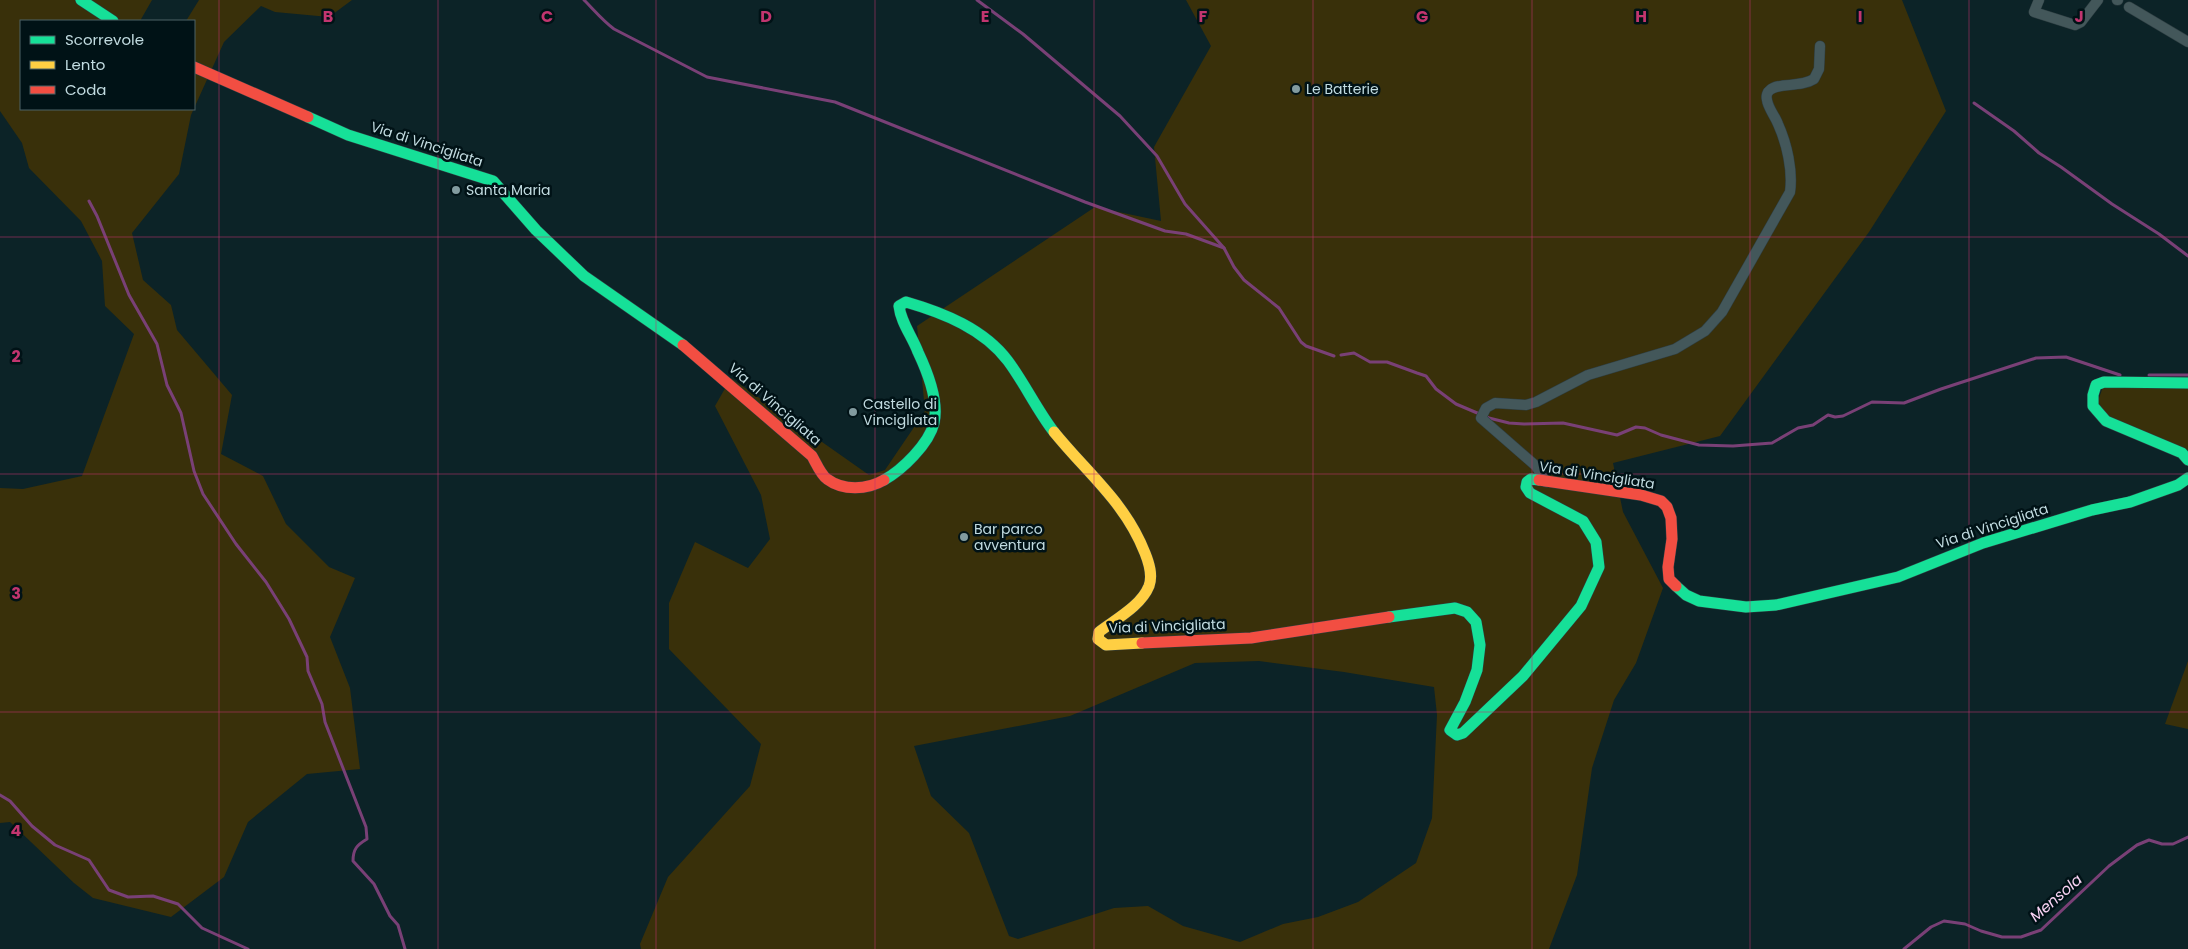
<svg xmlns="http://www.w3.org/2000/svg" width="2188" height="949" viewBox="0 0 2188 949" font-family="Poppins,sans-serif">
<rect width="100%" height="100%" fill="#0c2327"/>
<!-- green -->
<g fill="#39300a" fill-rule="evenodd">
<path d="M 0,0 L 152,0 L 140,21 L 21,21 L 21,109 L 194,109 L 194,21 L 186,21 L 199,0 L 352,0 L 329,17 L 275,12 L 261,6 L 224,42 L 191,115 L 179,174 L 132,233 L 143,280 L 171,305 L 177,330 L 232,395 L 221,454 L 263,476 L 286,524 L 329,567 L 355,578 L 330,637 L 350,688 L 360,769 L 307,774 L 248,822 L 224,877 L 171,917 L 93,898 L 74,883 L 10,822 L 0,823 L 0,488 L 23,489 L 82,476 L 134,334 L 105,306 L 102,261 L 81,221 L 29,168 L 22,143 L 0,111 Z"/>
<path d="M 1186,0 L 1902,0 L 1946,111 L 1869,232 L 1720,436 L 1613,463 L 1623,512 L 1663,588 L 1636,663 L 1614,700 L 1592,768 L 1577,875 L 1549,949 L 641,949 L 640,944 L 668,877 L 750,786 L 761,744 L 669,649 L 669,603 L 695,542 L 748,568 L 770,539 L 761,495 L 715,406 L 731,378 L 869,475 L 885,470 L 925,411 L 917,326 L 1095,207 L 1161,221 L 1154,147 L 1211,46 ZM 1259,661 L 1344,672 L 1434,687 L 1437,715 L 1432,818 L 1416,863 L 1358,902 L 1318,917 L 1283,924 L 1240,942 L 1183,926 L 1148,906 L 1114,908 L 1018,939 L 1009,936 L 969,833 L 931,796 L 914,746 L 1070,716 L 1195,663 Z"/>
<path d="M 2103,387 L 2188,389 L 2188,455 L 2103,415 L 2096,406 Z"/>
<path d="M 2188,661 L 2188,729 L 2165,724 Z"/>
</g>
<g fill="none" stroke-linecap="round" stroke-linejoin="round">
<!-- stream -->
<g stroke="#794076" stroke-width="3">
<path d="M 584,0 C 594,10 603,21 614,29 L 707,77 L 835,102 L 1085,202 L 1165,231 L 1186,234 L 1224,248"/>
<path d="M 977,0 L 1023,34 L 1120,116 L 1157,156 L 1185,204 L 1224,248 L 1234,267 L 1244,280 L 1279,308 L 1301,342 L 1306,346 L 1334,356"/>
<path d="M 1974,103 L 2014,131 L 2039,153 L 2061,167 L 2112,204 L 2159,234 L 2188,256"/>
<path d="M 89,201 L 97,216 L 129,295 L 157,344 L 167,385 L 181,413 L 194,471 L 203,494 L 236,544 L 266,582 L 289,619 L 307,657 L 308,671 L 322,704 L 325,722 L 366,827 L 367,839 C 357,845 353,849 353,861 L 374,884 L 390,916 L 398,925 L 405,949"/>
<path d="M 1341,355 L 1354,353 L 1370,362 L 1387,362 L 1417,373 L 1426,376 L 1436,389 L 1456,404 L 1489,418 L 1509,423 L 1524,424 L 1563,423 L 1617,435 L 1636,427 L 1645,428 L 1661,435 L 1699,445 L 1733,446 L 1772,443 L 1798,428 L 1813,425 L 1828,415 L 1835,417 L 1843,416 L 1872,402 L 1904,403 L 1941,389 L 2036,358 L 2066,357 L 2120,375"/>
<path d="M 2149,375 L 2188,375"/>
<path d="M 0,795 L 10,801 L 32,826 L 55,845 L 89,860 L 109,890 L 128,897 L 153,896 L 178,904 L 202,928 L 248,949"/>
<path d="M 1904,949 L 1931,927 L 1944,921 L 1965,924 L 1981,931 L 2002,937 L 2021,937 L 2041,930 L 2109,866 L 2137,845 L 2149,840 L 2162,844 L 2173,844 L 2188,837"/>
</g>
<!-- street casing -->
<g stroke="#2e3e42" stroke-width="11">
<g id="street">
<path d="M 2039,0 L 2034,12 L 2075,25 L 2081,22 L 2098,0"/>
<path d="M 2117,0 L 2118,0"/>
<path d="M 2129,7 L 2188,42"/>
<path d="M 1546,482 L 1536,466 L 1481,418 L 1486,408 L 1495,403 L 1526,405 L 1536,402 L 1588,375 L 1675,349 L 1705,331 L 1722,312 L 1790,192 C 1793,171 1787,144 1778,124 C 1775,116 1768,108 1767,100 C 1766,96 1767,92 1770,90 C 1779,82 1800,88 1814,79 L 1819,69 L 1820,46"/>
</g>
</g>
<!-- fast casing -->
<g stroke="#2e3e42" stroke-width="12">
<g id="fast">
<path d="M 81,0 L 113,21"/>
<path d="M 308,117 L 348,135 L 493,181 L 536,230 L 584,276 L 683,345"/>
<path d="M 2188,383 L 2104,382 L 2096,385 L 2093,395 L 2093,406 L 2106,421 L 2182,453 L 2188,460"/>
<path d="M 884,480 C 902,470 929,444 934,423 C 939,402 927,371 918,352 C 912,336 901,323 899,306 L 906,302 C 944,313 984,329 1008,361 C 1025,384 1037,410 1054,432"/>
<path d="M 1676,586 L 1686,595 L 1699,601 L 1746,607 L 1776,605 L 1898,577 L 1983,543 L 2092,510 L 2130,502 L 2178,485 L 2188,478"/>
<path d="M 1389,617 L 1455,608 L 1467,612 L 1476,622 L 1480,645 L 1477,670 L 1465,702 L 1450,730 L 1457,735 L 1463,733 L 1523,676 L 1581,606 L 1599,567 L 1596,542 L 1583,521 L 1530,493 L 1526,487 L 1527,482 L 1531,479 L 1539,480"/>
</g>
</g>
<!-- slow casing -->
<g stroke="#2e3e42" stroke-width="12">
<path id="slow" d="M 1054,432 C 1088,474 1125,502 1145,553 C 1149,563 1153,575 1149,586 C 1141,606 1116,619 1099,632 L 1098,639 L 1106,645 L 1142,643"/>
</g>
<!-- jam casing -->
<g stroke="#2e3e42" stroke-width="12">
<g id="jam">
<path d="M 194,67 L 308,117"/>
<path d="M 683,345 L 812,456 C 816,463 821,475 827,479 C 843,491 867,490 884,480"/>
<path d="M 1539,480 L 1641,495 L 1661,501 L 1667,507 L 1671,518 L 1672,539 L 1668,567 L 1669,579 L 1676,586"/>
<path d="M 1142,643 L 1251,638 L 1389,617"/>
</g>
</g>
<!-- street -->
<use href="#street" stroke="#43575a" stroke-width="10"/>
<!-- fast -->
<use href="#fast" stroke="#16e098" stroke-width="11"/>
<!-- slow -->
<use href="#slow" stroke="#ffcf43" stroke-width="11"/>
<!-- jam -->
<use href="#jam" stroke="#f24e42" stroke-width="11"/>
</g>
<!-- grid -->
<path fill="none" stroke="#c2356f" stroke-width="1" stroke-opacity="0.55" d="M 219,0 L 219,949M 438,0 L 438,949M 656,0 L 656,949M 875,0 L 875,949M 1094,0 L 1094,949M 1313,0 L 1313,949M 1532,0 L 1532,949M 1750,0 L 1750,949M 1969,0 L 1969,949M 0,237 L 2188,237M 0,474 L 2188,474M 0,712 L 2188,712"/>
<!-- markers -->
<g fill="#829b9f" stroke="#001216" stroke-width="2">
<circle cx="1296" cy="89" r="5"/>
<circle cx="456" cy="190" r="5"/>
<circle cx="853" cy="412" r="5"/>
<circle cx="964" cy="537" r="5"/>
</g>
<g text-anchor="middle" stroke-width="5" stroke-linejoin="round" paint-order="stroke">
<!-- poi labels -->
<g font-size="14" fill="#c1dbe0" stroke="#001216" text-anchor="start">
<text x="1306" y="94">Le Batterie</text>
<text x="466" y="195">Santa Maria</text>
<text x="863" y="409">Castello di<tspan x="863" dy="16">Vincigliata</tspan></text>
<text x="974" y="534">Bar parco<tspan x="974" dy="16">avventura</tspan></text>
</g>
<!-- street labels -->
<g font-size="14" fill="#c1dbe0" stroke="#001216">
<text transform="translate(427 144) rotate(18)" y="5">Via di Vincigliata</text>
<text transform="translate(775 404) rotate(41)" y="5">Via di Vincigliata</text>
<text transform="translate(1597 475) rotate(9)" y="5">Via di Vincigliata</text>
<text transform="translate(1992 526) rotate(-18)" y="5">Via di Vincigliata</text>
<text transform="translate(1167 626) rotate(-2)" y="5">Via di Vincigliata</text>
</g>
<!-- water labels -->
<g font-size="15" font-style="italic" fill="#fbd5f6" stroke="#001216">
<text transform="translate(2056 898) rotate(-41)" y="5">Mensola</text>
</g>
</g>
<g font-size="16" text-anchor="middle" font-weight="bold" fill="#c2356f" stroke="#001216" stroke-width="5" stroke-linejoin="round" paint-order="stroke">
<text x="328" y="22">B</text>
<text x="547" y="22">C</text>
<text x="766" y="22">D</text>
<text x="985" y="22">E</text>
<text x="1203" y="22">F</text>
<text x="1422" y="22">G</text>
<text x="1641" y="22">H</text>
<text x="1860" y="22">I</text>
<text x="2079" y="22">J</text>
<text x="16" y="362">2</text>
<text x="16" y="599">3</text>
<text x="16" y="836">4</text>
</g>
<!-- legend -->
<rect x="20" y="20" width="175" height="90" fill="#001216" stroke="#4d6267"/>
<rect x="30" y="36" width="25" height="8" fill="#16e098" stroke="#4d6267"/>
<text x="65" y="45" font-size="15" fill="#c1dbe0">Scorrevole</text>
<rect x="30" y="61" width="25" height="8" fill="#ffcf43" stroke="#4d6267"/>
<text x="65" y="70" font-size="15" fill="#c1dbe0">Lento</text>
<rect x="30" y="86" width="25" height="8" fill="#f24e42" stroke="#4d6267"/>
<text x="65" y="95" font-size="15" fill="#c1dbe0">Coda</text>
</svg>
